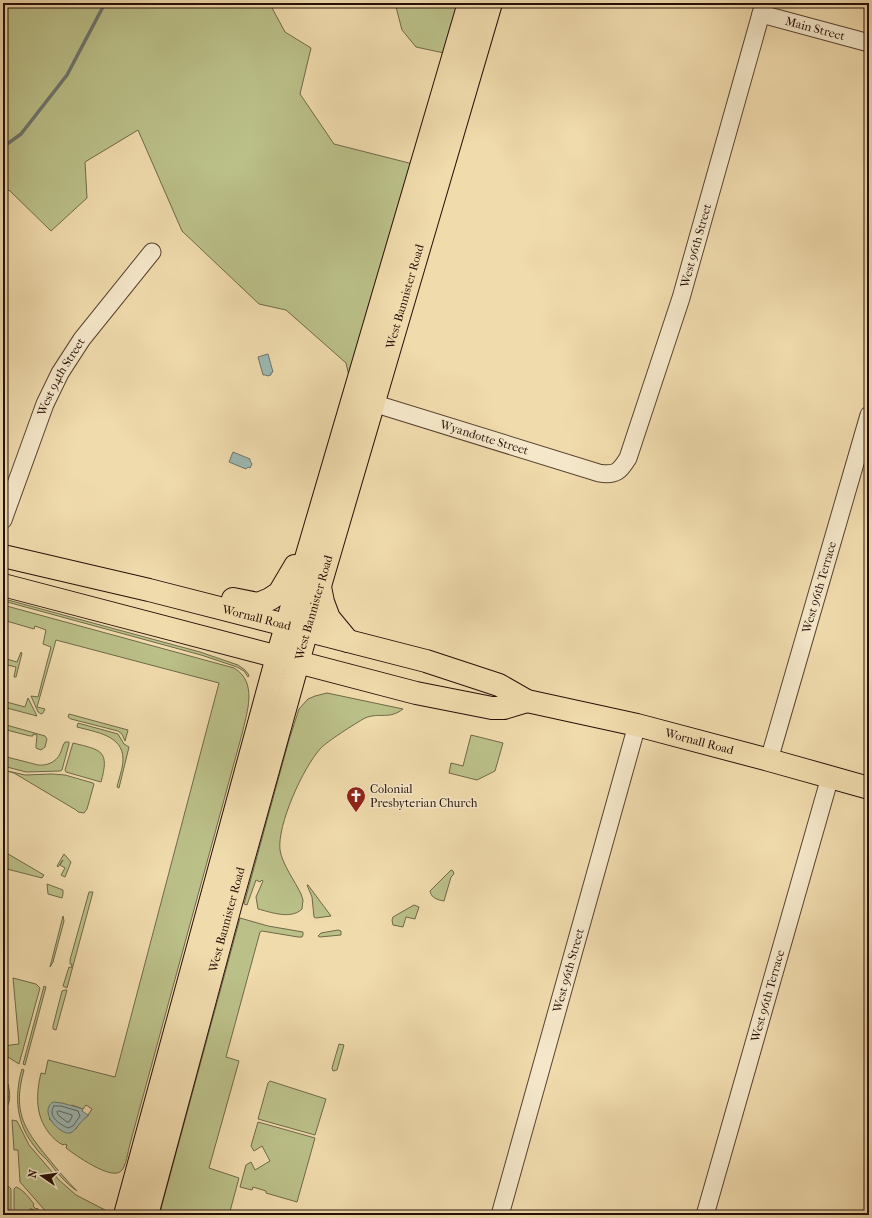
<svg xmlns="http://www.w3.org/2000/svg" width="872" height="1218" viewBox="0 0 872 1218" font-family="'IM FELL French Canon',serif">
<rect width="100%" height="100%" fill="#f0dbad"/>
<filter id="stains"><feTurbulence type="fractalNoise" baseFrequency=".005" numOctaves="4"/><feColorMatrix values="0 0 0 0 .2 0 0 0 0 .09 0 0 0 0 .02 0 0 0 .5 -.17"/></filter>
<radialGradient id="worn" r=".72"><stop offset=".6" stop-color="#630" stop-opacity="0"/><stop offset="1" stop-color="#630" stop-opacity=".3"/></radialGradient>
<!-- green -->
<g fill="#bbc089" stroke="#706848" fill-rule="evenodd">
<path d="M 3,3 L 276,3 L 271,6 L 285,32 L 311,48 L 300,94 L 334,144 L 413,164 L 349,376 L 346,363 L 286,310 L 259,304 L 182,231 L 138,130 L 85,162 L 87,198 L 51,231 L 9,190 L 3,195 Z"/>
<path d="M 395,3 L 460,3 L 444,53 L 416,47 L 402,30 Z"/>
<path d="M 8,600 L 200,652 L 238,665 L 245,670 L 249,675 L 248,677 L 244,671 L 237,667 L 201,655 L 7,602 Z"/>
<path d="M 3,605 L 234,668 C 258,682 247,712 242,734 L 130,1144 C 128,1151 126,1167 121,1171 C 111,1181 74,1154 66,1148 L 67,1145 L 64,1144 L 63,1145 C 57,1142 53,1138 49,1133 C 35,1115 36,1094 41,1073 L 45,1074 L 48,1060 L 115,1077 L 219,683 L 56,640 L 37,707 L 45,709 L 43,713 L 41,714 L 38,712 L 31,696 L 38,697 L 51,647 L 43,644 L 46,630 L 35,626 L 34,629 L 3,620 ZM 72,1105 L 83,1109 L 86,1105 L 92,1109 L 88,1115 L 88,1116 L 81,1121 L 76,1129 L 63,1130 L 49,1119 Z"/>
<path d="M 21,652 L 22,653 L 16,677 L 14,677 L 16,667 L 3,664 L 3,658 L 17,662 Z"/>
<path d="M 327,693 L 403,709 C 389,720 380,712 365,718 C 356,723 326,742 320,749 C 303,768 277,825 280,850 C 282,864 295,881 301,894 L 303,900 L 302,909 C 291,920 270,912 258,909 L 256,897 L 263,881 L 262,880 L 260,882 L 256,880 L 247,905 L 244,904 L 289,740 L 299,709 L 308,699 L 315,696 Z"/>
<path d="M 28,698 L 37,716 L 3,707 L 3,701 L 25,707 Z"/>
<path d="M 69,714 L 128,730 L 125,741 L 122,734 L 118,731 L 71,719 L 68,717 Z"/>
<path d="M 78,723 L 118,734 L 124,744 L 129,747 L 119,788 L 117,787 C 119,778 123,768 123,759 C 123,735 95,732 77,727 Z"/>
<path d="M 3,724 L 45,736 L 47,739 L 45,747 L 41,750 L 36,748 L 36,746 L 37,735 L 33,734 L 33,736 L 30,736 L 3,729 Z"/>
<path d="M 471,735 L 503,743 L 495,771 L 477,780 L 449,773 L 451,763 L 463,766 Z"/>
<path d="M 65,742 L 69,742 L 69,744 L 62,770 L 60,771 L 26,772 L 3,766 L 3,756 L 38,765 C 47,766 56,762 60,754 C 62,750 62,746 65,742 Z"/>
<path d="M 73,743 C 101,750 110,750 101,782 L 66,772 L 65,770 Z"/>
<path d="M 3,770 L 25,775 L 52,774 L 65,775 L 93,783 L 94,784 L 87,809 L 84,813 L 78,812 L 76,810 L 14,773 Z"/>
<path d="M 3,851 L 44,875 L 42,878 L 3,868 Z"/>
<path d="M 64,854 L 71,862 L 65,877 L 61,875 L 65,868 L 60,865 L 63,860 L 58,867 L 57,866 Z"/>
<path d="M 451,870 L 453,871 L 454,874 L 451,877 L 444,901 C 438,900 431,898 430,891 Z"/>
<path d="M 47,884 L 63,890 L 63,894 L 62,898 L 48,894 Z"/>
<path d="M 307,885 L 308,885 L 331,916 L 316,918 L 314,917 L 312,897 Z"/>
<path d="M 89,892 L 93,892 L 67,988 L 63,986 L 69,967 L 71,968 L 72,964 L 70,964 L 70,960 Z"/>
<path d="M 414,905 L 419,907 L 415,919 L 406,917 L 403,927 L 393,925 L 392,920 L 393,917 Z"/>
<path d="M 63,916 L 64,921 L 53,962 L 50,967 Z"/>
<path d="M 240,918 L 268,926 L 303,932 L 303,935 L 302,937 L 298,937 L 262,931 L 260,932 L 226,1057 L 239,1061 L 209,1168 L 239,1178 L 229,1215 L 164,1215 L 160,1212 Z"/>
<path d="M 338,930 L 341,931 L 341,935 L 320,937 L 318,936 L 321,933 Z"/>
<path d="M 13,978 L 36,984 L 40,988 L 19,1064 L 3,1054 L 3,1046 L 19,1044 Z"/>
<path d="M 44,986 L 46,987 L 25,1065 L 23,1064 Z"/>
<path d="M 65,990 L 67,990 L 56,1030 L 53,1029 L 53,1026 L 62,991 Z"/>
<path d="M 339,1044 L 344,1045 L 337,1070 L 333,1071 L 332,1068 Z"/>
<path d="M 22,1069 L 24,1070 C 13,1110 22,1127 48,1158 C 57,1169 66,1180 77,1191 C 64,1182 57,1172 47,1160 C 43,1156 38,1152 35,1147 C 16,1124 14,1096 22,1069 Z"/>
<path d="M 3,1080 L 8,1084 C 10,1093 12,1105 3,1110 L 3,1104 C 9,1098 7,1094 5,1086 L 3,1086 Z"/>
<path d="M 270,1081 L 326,1099 L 315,1135 L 258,1119 L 268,1083 Z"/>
<path d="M 12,1120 L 17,1121 L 29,1145 L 59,1180 L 76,1195 L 107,1211 L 110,1215 L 49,1215 L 20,1182 L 18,1150 L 14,1150 Z"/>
<path d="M 258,1122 L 315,1138 L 297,1202 L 266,1193 L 266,1191 L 253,1187 L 252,1190 L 240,1187 L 246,1165 L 251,1162 L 255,1170 L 270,1161 L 262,1146 L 254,1151 L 251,1146 Z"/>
<path d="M 8,1186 L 11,1189 L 11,1215 L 3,1215 L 3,1187 Z"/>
<path d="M 16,1187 C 24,1190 29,1198 34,1204 L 33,1206 L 36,1209 L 37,1208 L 44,1215 L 40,1215 L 35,1210 L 31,1210 L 31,1212 L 35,1215 L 14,1215 L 14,1189 Z"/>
</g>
<!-- water -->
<g fill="#9db9b3" stroke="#6d756e">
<path d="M 268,354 L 273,372 L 271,373 L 271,375 L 267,376 L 266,375 L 263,375 L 258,357 Z"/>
<path d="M 233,452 L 250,459 L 250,461 L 252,464 L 250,468 L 248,467 L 246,469 L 229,462 Z"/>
<path d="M 53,1102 L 62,1103 L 83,1109 L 82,1111 L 88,1115 L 88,1116 C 81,1120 75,1132 70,1133 C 60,1135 38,1112 53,1102 Z"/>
</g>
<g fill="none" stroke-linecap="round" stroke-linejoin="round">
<!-- shore -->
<g stroke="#62645d" stroke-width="1">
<path d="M 54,1106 L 61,1106 L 78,1111 L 80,1116 L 73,1126 L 68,1128 C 59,1124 47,1116 54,1106 Z"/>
<path d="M 59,1111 L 72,1115 L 72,1117 L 69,1122 L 67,1122 L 58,1115 L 57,1112 Z"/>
</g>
<!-- stream -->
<g stroke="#6d756e" stroke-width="3.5">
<path d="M 3,147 L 21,134 L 67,75 L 105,3"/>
<path d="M 3,1096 L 7,1097"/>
<path d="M 31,1210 L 38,1215"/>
</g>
<!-- minor casing -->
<g stroke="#584230" stroke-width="19">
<g id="minor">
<path id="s1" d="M 761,14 L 869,43"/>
<path id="s2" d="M 363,400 L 599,473 C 616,476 620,471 628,458 L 681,298 L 764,3"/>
<path id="s3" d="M 3,520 L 45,404 L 60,373 L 82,339 L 152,252"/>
<path id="s4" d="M 769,760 L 869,415"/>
<path id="s5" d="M 500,1215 L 637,725"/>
<path id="s6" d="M 705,1215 L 830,777"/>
</g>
</g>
<!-- major casing -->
<g stroke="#260f07" stroke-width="24">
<g id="major">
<path id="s7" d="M 3,556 L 149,590 L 426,661 L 499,685 L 527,701 L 637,725 L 769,760 L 869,788"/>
<path d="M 3,585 L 416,693 L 492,708 L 504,708 L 527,701"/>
<path d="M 320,587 L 323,602 L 329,618 L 348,641"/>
<path d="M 233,599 L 258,604 L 270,599 L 279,593 L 295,566"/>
<path d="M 125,1215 L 277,657 L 469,3"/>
<path id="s8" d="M 147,1215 L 230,907 L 307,630 L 491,3"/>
</g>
</g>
<!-- minor -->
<use href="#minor" stroke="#f5e8ca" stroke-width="17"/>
<!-- major -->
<use href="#major" stroke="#f0dbad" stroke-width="22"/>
</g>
<!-- icons -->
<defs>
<g id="church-pin" transform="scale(1)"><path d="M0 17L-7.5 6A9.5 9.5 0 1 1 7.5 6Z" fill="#8f2418" stroke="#f5e8ca"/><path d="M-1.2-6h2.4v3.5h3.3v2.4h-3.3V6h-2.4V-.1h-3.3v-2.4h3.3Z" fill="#fff"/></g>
</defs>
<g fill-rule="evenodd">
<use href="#church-pin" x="356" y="796"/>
</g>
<g text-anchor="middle" stroke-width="3" stroke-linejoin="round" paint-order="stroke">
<!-- street labels -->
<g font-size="12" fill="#260f07" stroke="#f5e8ca">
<text dy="4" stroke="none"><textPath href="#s1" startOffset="56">Main Street</textPath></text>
<text dy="4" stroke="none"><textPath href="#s2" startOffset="506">West 96th Street</textPath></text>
<text dy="4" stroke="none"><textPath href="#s8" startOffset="954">West Bannister Road</textPath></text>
<text dy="4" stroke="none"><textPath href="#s3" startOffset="155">West 94th Street</textPath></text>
<text dy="4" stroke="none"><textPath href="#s2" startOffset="127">Wyandotte Street</textPath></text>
<text dy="4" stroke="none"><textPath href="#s4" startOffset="180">West 96th Terrace</textPath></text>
<text dy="4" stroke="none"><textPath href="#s8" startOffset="630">West Bannister Road</textPath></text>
<text dy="4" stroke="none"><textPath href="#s7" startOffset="261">Wornall Road</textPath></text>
<text dy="4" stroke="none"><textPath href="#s7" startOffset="722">Wornall Road</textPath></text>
<text dy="4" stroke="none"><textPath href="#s8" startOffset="306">West Bannister Road</textPath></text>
<text dy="4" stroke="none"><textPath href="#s5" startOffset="254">West 96th Street</textPath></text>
<text dy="4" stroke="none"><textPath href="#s6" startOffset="228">West 96th Terrace</textPath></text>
</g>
<!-- poi labels -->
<g font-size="12" fill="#260f07" stroke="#f5e8ca" text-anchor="start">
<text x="370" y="793">Colonial<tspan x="370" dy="14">Presbyterian Church</tspan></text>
</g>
</g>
<!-- margin -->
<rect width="872" height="1218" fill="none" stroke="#f0dbad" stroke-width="16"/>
<rect x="4" y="4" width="864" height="1210" fill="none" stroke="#260f07" stroke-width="2"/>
<rect x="8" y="8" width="856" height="1202" fill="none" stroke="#260f07"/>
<!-- north arrow -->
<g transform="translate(42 1176) rotate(283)" stroke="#f5e8ca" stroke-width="3" paint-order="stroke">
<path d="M0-3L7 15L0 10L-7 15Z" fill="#260f07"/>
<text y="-6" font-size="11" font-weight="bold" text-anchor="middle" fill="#260f07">N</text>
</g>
<rect width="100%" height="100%" filter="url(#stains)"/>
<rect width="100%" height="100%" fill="url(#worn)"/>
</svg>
